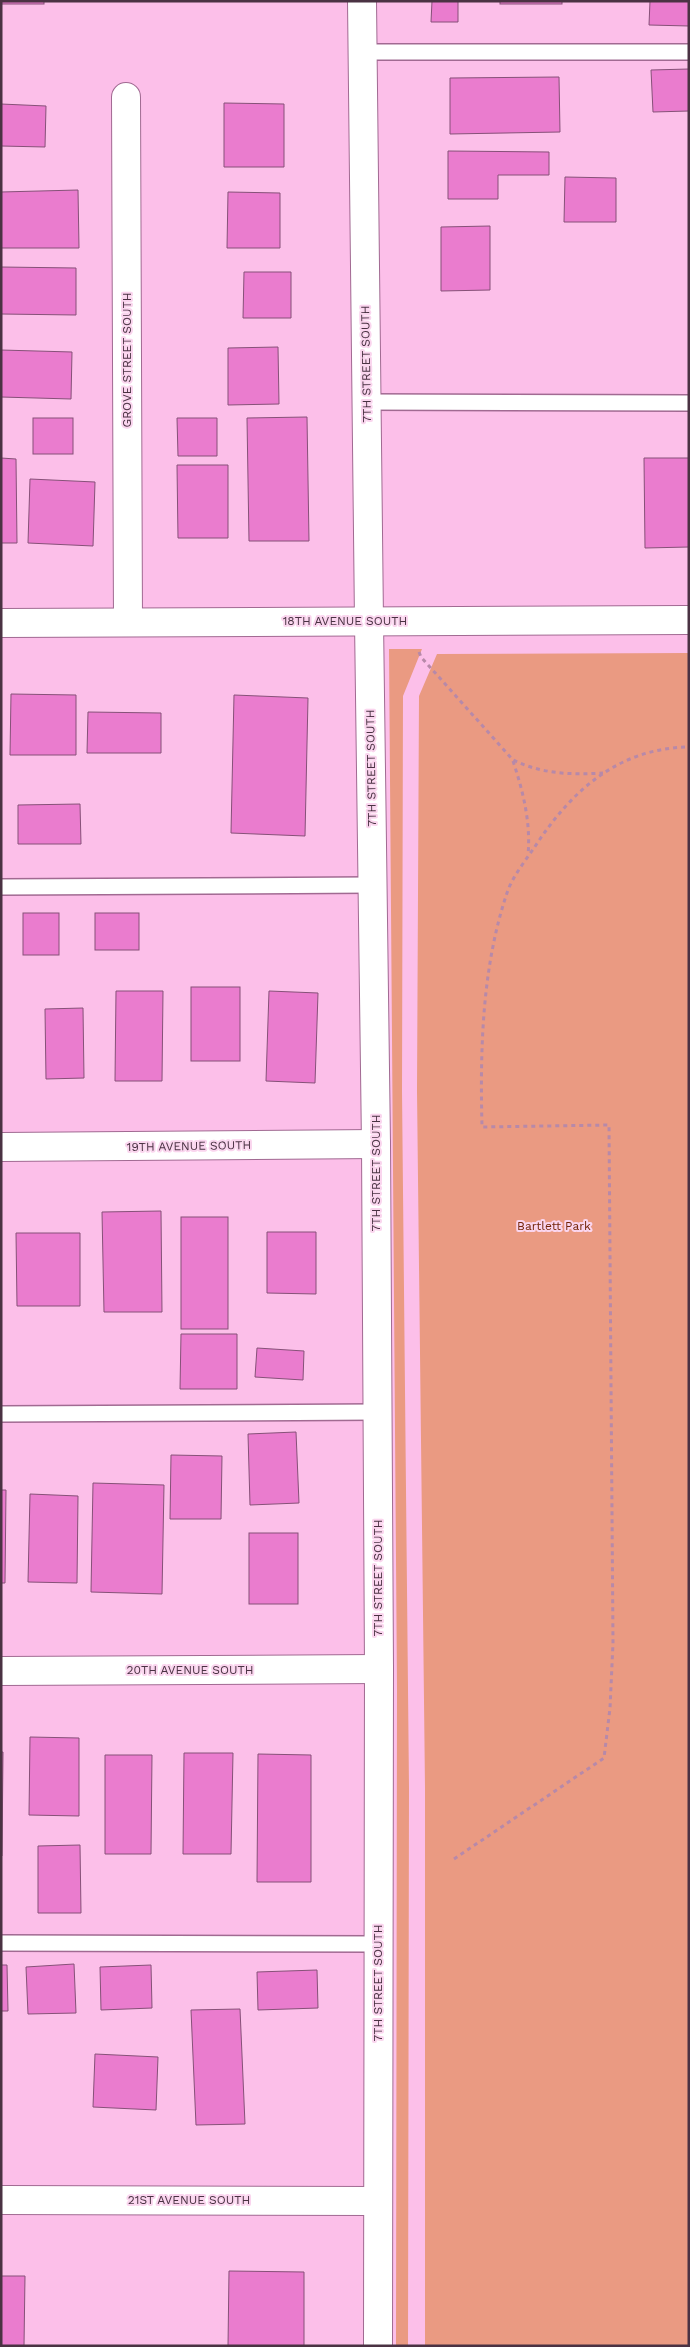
<svg xmlns="http://www.w3.org/2000/svg" width="690" height="2347" viewBox="0 0 690 2347" font-family="'Work Sans',sans-serif">
<rect width="100%" height="100%" fill="#fcbfe9"/>
<!-- green -->
<g fill="#ea9a82">
<path d="M 389,649 L 422,649 L 403,696 L 402,1091 L 409,1788 L 408,2346 L 396,2346 L 397,1689 Z"/>
<path d="M 689,653 L 689,2346 L 425,2346 L 425,1788 L 417,1091 L 419,696 L 437,654 Z"/>
</g>
<!-- building -->
<g fill="#ea7cce" stroke="#865178">
<rect x="1" y="1" width="43" height="3"/>
<path d="M 432,1 L 458,1 L 458,22 L 431,22 Z"/>
<rect x="500" y="1" width="62" height="3"/>
<path d="M 650,1 L 689,1 L 689,26 L 649,25 Z"/>
<path d="M 689,69 L 689,111 L 653,112 L 651,70 Z"/>
<path d="M 559,77 L 560,132 L 450,134 L 450,78 Z"/>
<path d="M 224,103 L 284,104 L 284,167 L 224,167 Z"/>
<path d="M 1,104 L 46,106 L 45,147 L 1,146 Z"/>
<path d="M 448,151 L 549,152 L 549,175 L 498,175 L 498,199 L 448,199 Z"/>
<path d="M 565,177 L 616,178 L 616,222 L 564,222 Z"/>
<path d="M 78,190 L 79,248 L 1,248 L 1,192 Z"/>
<path d="M 228,192 L 280,193 L 280,248 L 227,248 Z"/>
<path d="M 490,226 L 490,290 L 441,291 L 441,227 Z"/>
<path d="M 1,267 L 76,268 L 76,315 L 1,314 Z"/>
<path d="M 244,272 L 291,272 L 291,318 L 243,318 Z"/>
<path d="M 278,347 L 279,404 L 228,405 L 228,348 Z"/>
<path d="M 1,350 L 72,352 L 71,399 L 1,397 Z"/>
<path d="M 307,417 L 309,541 L 249,541 L 247,418 Z"/>
<rect x="33" y="418" width="40" height="36"/>
<path d="M 177,418 L 217,418 L 217,456 L 178,456 Z"/>
<path d="M 1,458 L 16,459 L 17,543 L 1,543 Z"/>
<path d="M 644,458 L 689,458 L 689,547 L 645,548 Z"/>
<path d="M 177,465 L 228,465 L 228,538 L 178,538 Z"/>
<path d="M 30,479 L 95,482 L 93,546 L 28,543 Z"/>
<path d="M 11,694 L 76,695 L 76,755 L 10,755 Z"/>
<path d="M 234,695 L 308,698 L 305,836 L 231,833 Z"/>
<path d="M 88,712 L 161,713 L 161,753 L 87,753 Z"/>
<path d="M 80,804 L 81,844 L 18,844 L 18,805 Z"/>
<rect x="23" y="913" width="36" height="42"/>
<rect x="95" y="913" width="44" height="37"/>
<rect x="191" y="987" width="49" height="74"/>
<path d="M 116,991 L 163,991 L 162,1081 L 115,1081 Z"/>
<path d="M 269,991 L 318,993 L 315,1083 L 266,1081 Z"/>
<path d="M 83,1008 L 84,1078 L 46,1079 L 45,1009 Z"/>
<path d="M 161,1211 L 162,1312 L 104,1312 L 102,1212 Z"/>
<rect x="181" y="1217" width="47" height="112"/>
<path d="M 267,1232 L 316,1232 L 316,1294 L 267,1293 Z"/>
<path d="M 16,1233 L 80,1233 L 80,1306 L 17,1306 Z"/>
<path d="M 181,1334 L 237,1334 L 237,1389 L 180,1389 Z"/>
<path d="M 257,1348 L 304,1351 L 303,1380 L 255,1377 Z"/>
<path d="M 296,1432 L 299,1503 L 250,1505 L 248,1434 Z"/>
<path d="M 171,1455 L 222,1456 L 221,1519 L 170,1519 Z"/>
<path d="M 93,1483 L 164,1485 L 162,1594 L 91,1592 Z"/>
<path d="M 1,1490 L 6,1490 L 5,1583 L 1,1583 Z"/>
<path d="M 30,1494 L 78,1496 L 77,1583 L 28,1582 Z"/>
<rect x="249" y="1533" width="49" height="71"/>
<path d="M 30,1737 L 79,1738 L 79,1816 L 29,1815 Z"/>
<path d="M 1,1752 L 3,1752 L 2,1856 L 1,1856 Z"/>
<path d="M 184,1753 L 233,1753 L 231,1854 L 183,1854 Z"/>
<path d="M 258,1754 L 311,1755 L 311,1882 L 257,1882 Z"/>
<path d="M 105,1755 L 152,1755 L 151,1854 L 105,1854 Z"/>
<path d="M 80,1845 L 81,1913 L 38,1913 L 38,1846 Z"/>
<path d="M 74,1964 L 76,2013 L 28,2014 L 26,1967 Z"/>
<path d="M 1,1965 L 7,1965 L 8,2011 L 1,2011 Z"/>
<path d="M 151,1965 L 152,2008 L 101,2010 L 100,1967 Z"/>
<path d="M 317,1970 L 318,2008 L 258,2010 L 257,1972 Z"/>
<path d="M 240,2009 L 245,2124 L 196,2125 L 191,2010 Z"/>
<path d="M 95,2054 L 158,2057 L 156,2110 L 93,2107 Z"/>
<path d="M 229,2271 L 304,2272 L 304,2346 L 228,2346 Z"/>
<path d="M 1,2276 L 25,2276 L 24,2346 L 1,2346 Z"/>
</g>
<g fill="none" stroke-linecap="round" stroke-linejoin="round">
<!-- lane casing -->
<g stroke="#a16a92" stroke-width="18">
<g id="lane">
<path d="M 363,52 L 689,52"/>
<path d="M 367,402 L 689,403"/>
<path d="M 1,887 L 372,885"/>
<path d="M 1,1414 L 377,1412"/>
<path d="M 1,1943 L 378,1944"/>
</g>
</g>
<!-- street casing -->
<g stroke="#a16a92" stroke-width="30">
<g id="street">
<path d="M 362,1 L 369,621"/>
<path d="M 126,97 L 128,622"/>
<path d="M 1,1147 L 376,1144"/>
<path d="M 1,1671 L 379,1669"/>
<path d="M 1,2200 L 377,2201"/>
</g>
</g>
<!-- secondary casing -->
<g stroke="#a16a92" stroke-width="30">
<g id="secondary">
<path d="M 369,621 L 376,1144 L 379,1669 L 378,2346"/>
<path d="M 1,623 L 689,620"/>
</g>
</g>
<!-- path -->
<g stroke="#b789a9" stroke-width="3" stroke-dasharray="4 4" stroke-linecap="butt">
<path d="M 419,652 L 421,657 L 513,760 C 542,774 571,775 603,773"/>
<path d="M 513,761 C 523,791 531,823 528,855"/>
<path d="M 454,1859 L 604,1758 L 610,1708 L 613,1643 L 609,1125 L 482,1127 C 480,1049 482,965 508,890 C 514,875 525,861 534,848 C 571,791 618,748 689,747"/>
</g>
<!-- lane -->
<use href="#lane" stroke="#fff" stroke-width="15"/>
<!-- street -->
<use href="#street" stroke="#fff" stroke-width="28"/>
<!-- secondary -->
<use href="#secondary" stroke="#fff" stroke-width="28"/>
</g>
<g text-anchor="middle" stroke-width="4" stroke-linejoin="round" paint-order="stroke">
<!-- street labels -->
<g font-size="12" fill="#4a3243" stroke="#fad5ee">
<text transform="translate(127 360) rotate(-90)" y="4">GROVE STREET SOUTH</text>
<text transform="translate(366 364) rotate(-91)" y="4">7TH STREET SOUTH</text>
<text x="345" y="625">18TH AVENUE SOUTH</text>
<text transform="translate(371 768) rotate(-91)" y="4">7TH STREET SOUTH</text>
<text transform="translate(189 1146) rotate(-1)" y="4">19TH AVENUE SOUTH</text>
<text transform="translate(376 1173) rotate(-90)" y="4">7TH STREET SOUTH</text>
<text transform="translate(378 1578) rotate(-90)" y="4">7TH STREET SOUTH</text>
<text x="190" y="1674">20TH AVENUE SOUTH</text>
<text transform="translate(378 1983) rotate(-90)" y="4">7TH STREET SOUTH</text>
<text x="189" y="2204">21ST AVENUE SOUTH</text>
</g>
<!-- park labels -->
<g font-size="12" fill="#742509" stroke="#fad5ee">
<text x="554" y="1230">Bartlett Park</text>
</g>
</g>
<!-- border -->
<rect width="690" height="2347" fill="none" stroke="#4a3243" stroke-width="5"/>
</svg>
